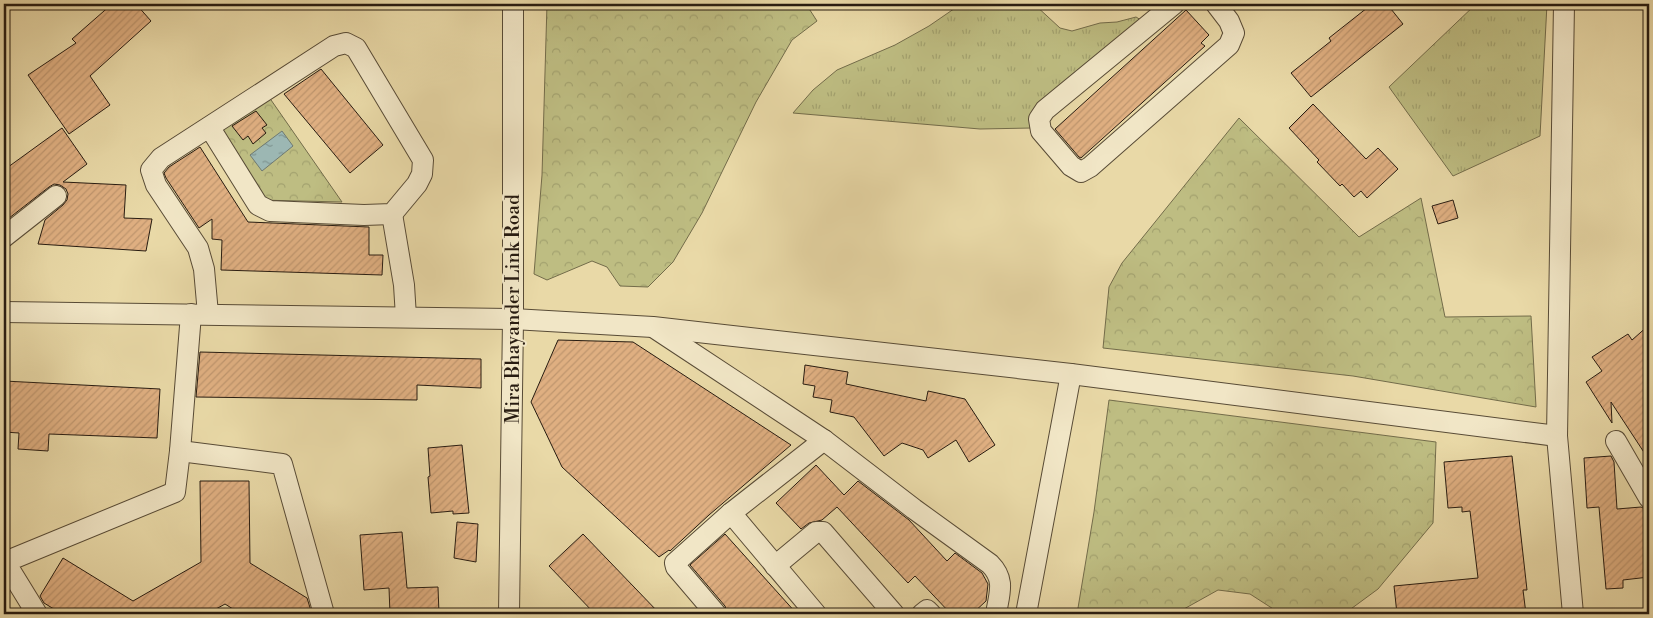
<svg xmlns="http://www.w3.org/2000/svg" width="1653" height="618" viewBox="0 0 1653 618" font-family="'Libre Bodoni',serif">
<defs>
<pattern id="grass-tufts" width="24" height="20" patternUnits="userSpaceOnUse" patternTransform="scale(1.25)"><rect width="24" height="20" fill="#bebd82"/><path d="M3 7l-1-3M5 7V3M7 7l1-3M15 17l-1-3M17 17v-4M19 17l1-3" fill="none" stroke="#a3a26f"/></pattern>
<pattern id="forest-crowns" width="20" height="18" patternUnits="userSpaceOnUse" patternTransform="scale(1.25)"><rect width="20" height="18" fill="#bebd82"/><path d="M2 6a3 3 0 1 1 6 0M12 15a3 3 0 1 1 6 0" fill="none" stroke="#a3a26f"/></pattern>
<pattern id="water-ripples" width="26" height="14" patternUnits="userSpaceOnUse" patternTransform="scale(1.25)"><rect width="26" height="14" fill="#9cb7b3"/><path d="M2 4q2-2 4 0t4 0M15 11q2-2 4 0t4 0" fill="none" stroke="#7f9490"/></pattern>
<pattern id="building-hatch" width="6" height="6" patternUnits="userSpaceOnUse" patternTransform="scale(1.25)"><rect width="6" height="6" fill="#dfaf81"/><path d="M-1 1l2-2M0 6l6-6M5 7l2-2" fill="none" stroke="#bf966e"/></pattern>
</defs>
<rect width="100%" height="100%" fill="#e9d9a7"/>
<filter id="stains"><feTurbulence type="fractalNoise" baseFrequency=".004" numOctaves="4"/><feColorMatrix values="0 0 0 0 .2 0 0 0 0 .09 0 0 0 0 .02 0 0 0 .5 -.17"/></filter>
<radialGradient id="worn" r=".72"><stop offset=".6" stop-color="#630" stop-opacity="0"/><stop offset="1" stop-color="#630" stop-opacity=".3"/></radialGradient>
<!-- grass -->
<g fill="url(#grass-tufts)" stroke="#736c4a">
<path d="M 961,4 L 1034,4 L 1060,28 L 1072,31 L 1100,23 L 1117,22 L 1136,17 L 1146,23 L 1032,128 L 980,129 L 793,113 L 813,90 L 837,70 L 895,45 L 929,26 Z"/>
<path d="M 1476,4 L 1547,4 L 1540,136 L 1453,176 L 1389,87 Z"/>
</g>
<!-- forest -->
<g fill="url(#forest-crowns)" stroke="#736c4a">
<path d="M 547,4 L 806,4 L 817,21 L 792,40 L 756,102 L 702,213 L 673,262 L 648,287 L 620,286 L 607,267 L 592,261 L 547,280 L 534,274 L 542,175 Z"/>
<path d="M 262,87 L 342,202 L 259,200 L 201,123 Z"/>
<path d="M 1239,118 L 1359,237 L 1421,198 L 1445,317 L 1531,316 L 1536,407 L 1353,376 L 1103,348 L 1109,287 L 1122,263 Z"/>
<path d="M 1109,400 L 1436,442 L 1433,523 L 1378,589 L 1344,614 L 1281,614 L 1250,594 L 1218,590 L 1175,614 L 1077,614 L 1094,512 Z"/>
</g>
<!-- water -->
<path fill="url(#water-ripples)" stroke="#6e7972" d="M 282,131 L 293,146 L 262,171 L 250,155 Z"/>
<!-- building -->
<g fill="url(#building-hatch)" stroke="#281c11">
<path d="M 112,4 L 136,4 L 151,21 L 90,76 L 110,105 L 69,134 L 28,75 L 76,43 L 72,39 Z"/>
<path d="M 1372,4 L 1387,4 L 1403,24 L 1311,97 L 1291,73 L 1331,41 L 1329,38 Z"/>
<path d="M 1186,10 L 1209,35 L 1201,43 L 1205,46 L 1081,158 L 1079,157 L 1055,129 Z"/>
<path d="M 321,69 L 383,145 L 350,173 L 284,94 Z"/>
<path d="M 1313,104 L 1366,159 L 1378,148 L 1398,169 L 1367,198 L 1361,191 L 1354,197 L 1342,184 L 1340,186 L 1317,162 L 1319,160 L 1289,128 Z"/>
<path d="M 256,111 L 267,125 L 262,128 L 266,133 L 253,144 L 248,136 L 243,140 L 232,126 Z"/>
<path d="M 62,128 L 87,164 L 63,182 L 126,185 L 124,218 L 152,219 L 146,251 L 38,244 L 45,220 L 63,205 L 67,200 L 68,194 L 66,189 L 60,185 L 54,184 L 49,187 L 4,222 L 4,170 Z"/>
<path d="M 200,147 L 248,222 L 369,227 L 369,255 L 383,255 L 382,275 L 221,270 L 222,240 L 212,239 L 212,219 L 199,228 L 166,178 L 164,173 L 169,167 Z"/>
<path d="M 1453,200 L 1458,218 L 1438,224 L 1432,206 Z"/>
<path d="M 1649,325 L 1649,460 L 1611,402 L 1612,423 L 1586,382 L 1602,371 L 1592,357 L 1628,334 L 1632,340 Z"/>
<path d="M 558,340 L 633,342 L 791,445 L 709,515 L 670,551 L 669,550 L 659,557 L 562,467 L 531,402 Z"/>
<path d="M 200,352 L 481,359 L 481,388 L 417,385 L 417,400 L 196,397 Z"/>
<path d="M 805,365 L 848,372 L 846,384 L 926,401 L 928,391 L 965,399 L 995,445 L 969,462 L 956,440 L 928,458 L 923,450 L 902,443 L 884,456 L 854,417 L 830,412 L 832,400 L 813,397 L 815,386 L 803,384 Z"/>
<path d="M 4,381 L 160,389 L 157,438 L 49,434 L 48,451 L 18,449 L 19,433 L 4,432 Z"/>
<path d="M 462,445 L 469,513 L 453,514 L 453,511 L 431,513 L 428,477 L 430,476 L 428,448 Z"/>
<path d="M 1512,456 L 1527,590 L 1523,590 L 1526,614 L 1397,614 L 1394,586 L 1478,578 L 1470,511 L 1462,512 L 1462,507 L 1448,508 L 1444,462 Z"/>
<path d="M 1611,456 L 1614,462 L 1617,509 L 1641,507 L 1647,510 L 1649,544 L 1646,544 L 1649,577 L 1623,580 L 1623,588 L 1606,589 L 1599,507 L 1587,508 L 1584,458 Z"/>
<path d="M 816,465 L 844,495 L 858,481 L 909,520 L 947,561 L 955,553 L 982,573 L 988,584 L 986,601 L 972,614 L 951,614 L 915,576 L 908,583 L 837,507 L 822,520 L 809,523 L 801,529 L 776,503 Z"/>
<path d="M 200,481 L 249,481 L 250,563 L 307,598 L 312,614 L 241,614 L 225,604 L 207,614 L 62,614 L 44,603 L 40,596 L 63,558 L 133,601 L 201,562 Z"/>
<path d="M 457,522 L 478,524 L 476,562 L 454,558 Z"/>
<path d="M 402,532 L 407,588 L 438,587 L 439,614 L 390,614 L 389,588 L 364,590 L 360,535 Z"/>
<path d="M 583,534 L 660,614 L 595,614 L 549,566 Z"/>
<path d="M 725,534 L 797,614 L 728,614 L 725,606 L 690,565 Z"/>
</g>
<g fill="none" stroke-linecap="round" stroke-linejoin="round">
<!-- minor casing -->
<g stroke="#584b36" stroke-width="22">
<g id="minor">
<path d="M 1174,4 L 1045,110 L 1039,119 L 1041,131 L 1071,166 L 1081,172 L 1090,167 L 1229,45 L 1234,33 L 1229,21 L 1216,4"/>
<path d="M 1564,4 L 1557,436 L 1573,614"/>
<path d="M 392,214 L 404,285 L 406,317"/>
<path d="M 4,237 L 56,196"/>
<path d="M 4,312 L 513,319 L 653,327 L 1071,374 L 1557,436"/>
<path d="M 208,314 L 204,269 L 198,248 L 156,185 L 151,170 L 161,158 L 334,46 L 346,43 L 356,48 L 423,160 L 422,174 L 417,184 L 392,214 L 364,215 L 270,211 L 258,205 L 210,128"/>
<path d="M 656,329 L 824,440 L 914,509 L 990,564 C 1006,580 999,594 996,614"/>
<path d="M 1616,441 L 1649,498"/>
<path d="M 180,451 L 282,464 L 324,614"/>
<path d="M 775,566 L 816,532 L 823,532 L 894,614"/>
<path d="M 37,614 L 5,562 L 175,492 L 180,451 L 191,314"/>
<path d="M 509,614 L 513,319 L 513,4"/>
<path d="M 716,614 L 676,567 L 675,563 L 731,513"/>
<path d="M 816,614 L 731,513 L 824,440"/>
<path d="M 922,614 L 927,610 L 931,614"/>
<path d="M 1026,614 L 1071,374"/>
</g>
</g>
<!-- minor -->
<use href="#minor" stroke="#f1e6c6" stroke-width="20"/>
</g>
<g text-anchor="middle" stroke-width="4" stroke-linejoin="round" paint-order="stroke">
<!-- street labels -->
<g font-size="19" fill="#281c11" stroke="#f1e6c6">
<text transform="translate(512 309) rotate(-90)" y="7">Mira Bhayander Link Road</text>
</g>
</g>
<!-- margin -->
<rect width="1653" height="618" fill="none" stroke="#e9d9a7" stroke-width="20"/>
<rect x="5" y="5" width="1643" height="608" fill="none" stroke="#281c11" stroke-width="2.5"/>
<rect x="10" y="10" width="1633" height="598" fill="none" stroke="#281c11"/>
<rect width="100%" height="100%" filter="url(#stains)"/>
<rect width="100%" height="100%" fill="url(#worn)"/>
</svg>
